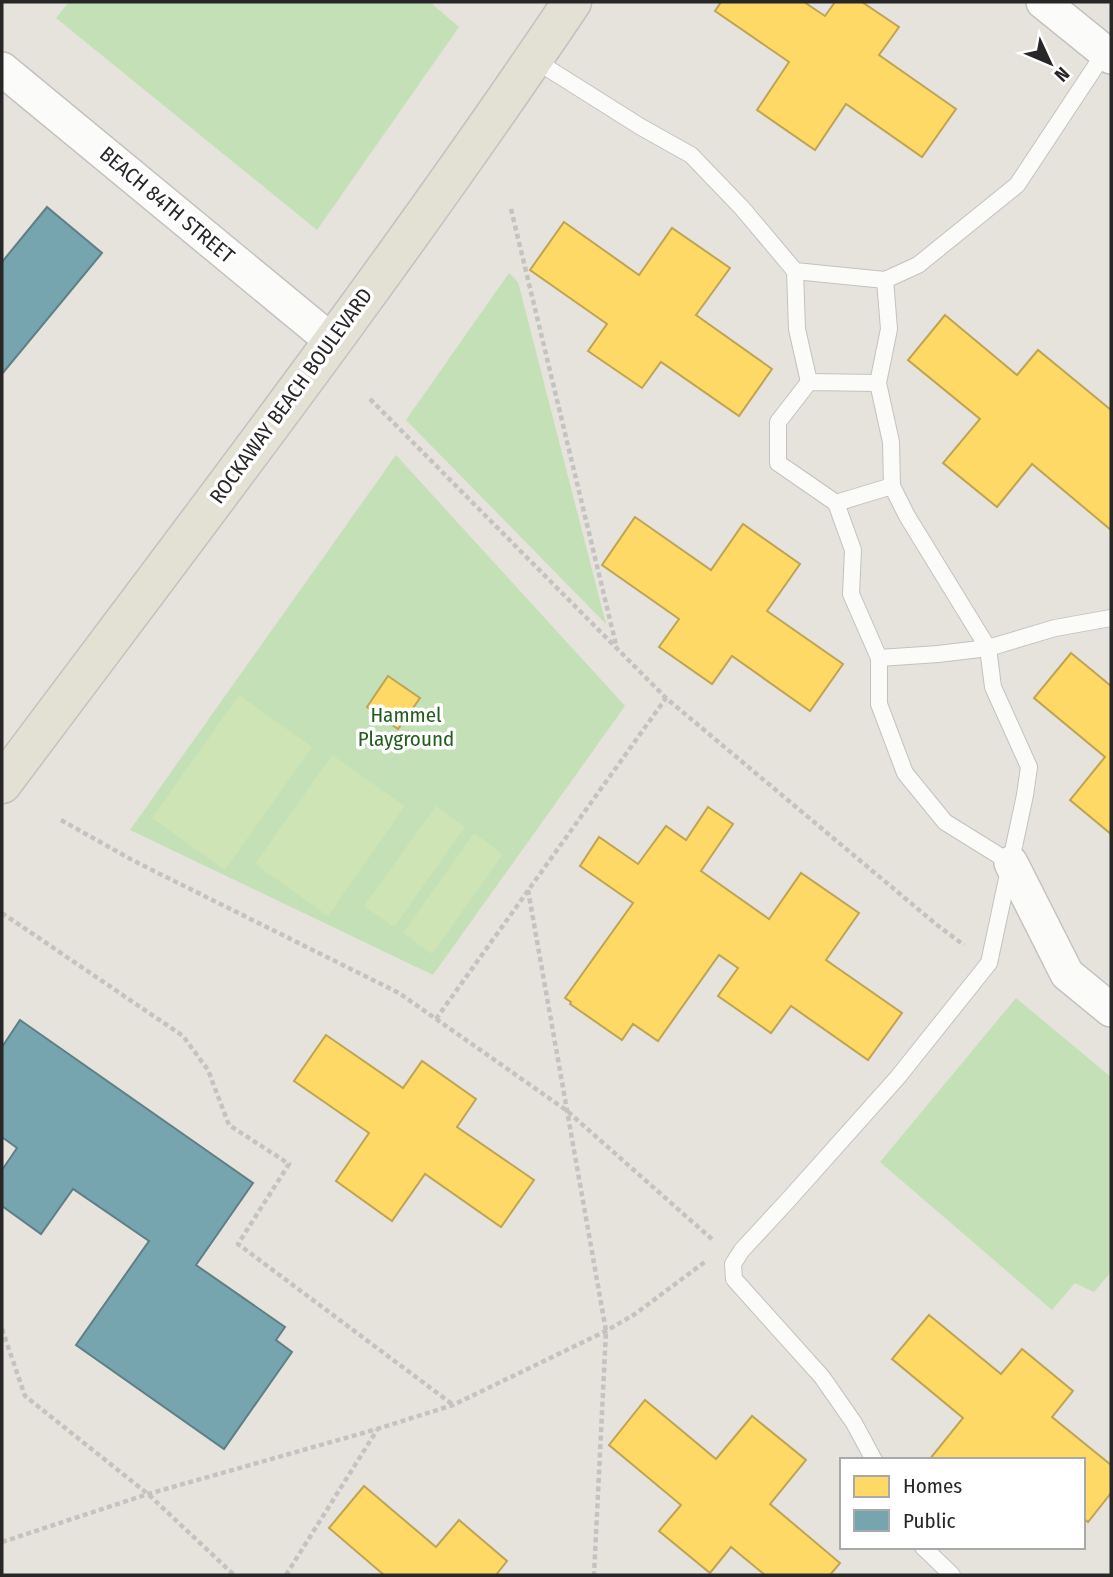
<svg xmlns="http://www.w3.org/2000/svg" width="1113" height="1577" viewBox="0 0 1113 1577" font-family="'Fira Sans Condensed',sans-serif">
<rect width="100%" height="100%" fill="#e6e3dc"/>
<!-- green -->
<g fill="#c4e0b7">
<path d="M 69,2 L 430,2 L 459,27 L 317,230 L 56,18 Z"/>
<path d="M 509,273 L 518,282 L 606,624 L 406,420 Z"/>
<path d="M 396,455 L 625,706 L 433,975 L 130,830 Z"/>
<path d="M 1016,998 L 1111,1077 L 1111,1272 L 1094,1292 L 1075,1283 L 1052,1310 L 880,1162 Z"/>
</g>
<!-- pitch -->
<g fill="#cee4b4">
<path d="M 239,695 L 312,747 L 225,870 L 152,818 Z"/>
<path d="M 332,755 L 405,806 L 328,916 L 255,864 Z"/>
<path d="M 436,806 L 465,827 L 394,927 L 364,906 Z"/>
<path d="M 474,833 L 503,854 L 432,954 L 403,933 Z"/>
</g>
<!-- homes -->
<g fill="#ffd966" stroke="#bea453" stroke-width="2">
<path d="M 721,2 L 804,2 L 825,16 L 835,2 L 862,2 L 899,27 L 879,55 L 956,109 L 922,157 L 846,104 L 815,150 L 757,110 L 789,62 L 715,11 Z"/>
<path d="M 564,222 L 639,275 L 672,228 L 730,268 L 696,315 L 772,369 L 739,416 L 661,362 L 642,388 L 588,351 L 607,324 L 530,270 Z"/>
<path d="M 945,315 L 1017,375 L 1038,350 L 1111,410 L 1111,530 L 1032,464 L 997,507 L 943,463 L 980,419 L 908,360 Z"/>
<path d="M 635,517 L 711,570 L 743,524 L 800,564 L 767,611 L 843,664 L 810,711 L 732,656 L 712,684 L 659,647 L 679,619 L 602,565 Z"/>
<path d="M 1071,653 L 1111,686 L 1111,834 L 1070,800 L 1105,757 L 1034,698 Z"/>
<path d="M 388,676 L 420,698 L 398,729 L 367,707 Z"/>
<path d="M 708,807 L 733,824 L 701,871 L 769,919 L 801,873 L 859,913 L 826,960 L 902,1013 L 868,1060 L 791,1006 L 771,1033 L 718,996 L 738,968 L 719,955 L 658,1041 L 633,1024 L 622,1040 L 570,1004 L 571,1002 L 565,998 L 633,903 L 580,866 L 599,837 L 638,864 L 666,826 L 686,840 Z"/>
<path d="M 326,1035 L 403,1088 L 422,1061 L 476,1099 L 457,1127 L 534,1180 L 501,1227 L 425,1174 L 392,1221 L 336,1181 L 369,1133 L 294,1081 Z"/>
<path d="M 929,1315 L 1001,1374 L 1022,1349 L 1073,1391 L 1052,1417 L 1111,1465 L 1111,1493 L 1088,1522 L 1083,1518 L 1083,1460 L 929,1460 L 963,1418 L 892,1359 Z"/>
<path d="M 645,1400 L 716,1459 L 752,1416 L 806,1460 L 770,1504 L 840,1563 L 830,1575 L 765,1575 L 731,1547 L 710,1573 L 659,1531 L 681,1505 L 609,1445 Z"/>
<path d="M 364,1486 L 436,1547 L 459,1520 L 507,1561 L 496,1575 L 384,1575 L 329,1528 Z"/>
</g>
<!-- public -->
<g fill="#76a5af" stroke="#5e7f86" stroke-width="2">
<path d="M 47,207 L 102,253 L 2,374 L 2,262 Z"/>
<path d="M 20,1020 L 253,1183 L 196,1265 L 285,1327 L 276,1340 L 292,1352 L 224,1449 L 76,1345 L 149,1241 L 73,1189 L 41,1234 L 2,1206 L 2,1170 L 17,1148 L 2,1137 L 2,1047 Z"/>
</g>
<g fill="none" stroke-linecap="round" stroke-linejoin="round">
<!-- service casing -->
<g stroke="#c3c2c1" stroke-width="18">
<g id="service">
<path d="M 533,59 L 641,127 L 691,155 L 742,208 L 795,271 L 885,280 L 918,265 L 1017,185 L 1105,52"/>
<path d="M 795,271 L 797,329 L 809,382"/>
<path d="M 885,280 L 889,329 L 878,383 L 891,442 L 892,486 L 907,516 L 988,648 L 1055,628 L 1111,618"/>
<path d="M 878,383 L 809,382 L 778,422 L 778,463 L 836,503 L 892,486"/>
<path d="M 836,503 L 853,550 L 851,594 L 879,658"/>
<path d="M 874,1460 L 854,1423 L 822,1377 L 734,1279 L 733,1264 L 742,1250 L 791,1197 L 898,1077 L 989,963 L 1025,795 L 1029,767 L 993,687 L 988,648 L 938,654 L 879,658 L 879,704 L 905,773 L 945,822 L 1011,863"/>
<path d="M 923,1547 L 952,1575"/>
</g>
</g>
<!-- minor casing -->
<g stroke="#c3c2c1" stroke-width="36">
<g id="minor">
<path d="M 1043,2 L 1111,57"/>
<path d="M 2,69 L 333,342"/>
<path d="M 1011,863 L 1067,974 L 1111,1010"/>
</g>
</g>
<!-- primary casing -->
<g stroke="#c3c1bf" stroke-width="41">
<path id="primary" d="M 2,784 C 195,526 392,270 572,2"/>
</g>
<!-- path -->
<g stroke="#c4c3c2" stroke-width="4.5" stroke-dasharray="5 3.5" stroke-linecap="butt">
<path d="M 511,209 L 617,649"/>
<path d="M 370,399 L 666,698 L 937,925 L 964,945"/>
<path d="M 61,820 L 134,861 L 399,993 L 566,1110 L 714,1241"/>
<path d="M 528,890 L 606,1331 L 594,1575"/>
<path d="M 2,913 L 183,1036 L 208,1070 L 229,1125 L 289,1164 L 238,1244 L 452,1404"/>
<path d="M 436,1019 L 666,698"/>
<path d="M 2,1329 L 25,1396 L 148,1494 L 234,1575"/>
<path d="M 2,1542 L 148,1494 L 377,1429 L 453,1405 L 606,1331 L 635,1314 L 706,1261"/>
<path d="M 286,1575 L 377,1430"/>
</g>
<!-- service -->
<use href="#service" stroke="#fbfbfa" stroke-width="16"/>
<!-- minor -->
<use href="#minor" stroke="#fbfbfa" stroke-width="33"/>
<!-- primary -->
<use href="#primary" stroke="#e3e1d3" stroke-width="38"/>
</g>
<g text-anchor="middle" stroke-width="7" stroke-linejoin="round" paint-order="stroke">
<!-- street labels -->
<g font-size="21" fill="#272727" stroke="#fff">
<text transform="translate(167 205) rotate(40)" y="7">BEACH 84TH STREET</text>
<text transform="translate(291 396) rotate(-54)" y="7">ROCKAWAY BEACH BOULEVARD</text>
</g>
<!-- park labels -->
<g font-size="21" fill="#245e1d" stroke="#fff">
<text x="406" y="722">Hammel<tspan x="406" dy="24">Playground</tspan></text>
</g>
</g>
<!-- border -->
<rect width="1113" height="1577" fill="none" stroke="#272727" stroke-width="7"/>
<!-- legend -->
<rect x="840" y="1458" width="245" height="91" fill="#ffffff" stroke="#a9a9a9" stroke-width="2"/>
<rect x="854" y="1476" width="35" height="21" fill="#ffd966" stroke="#a9a9a9" stroke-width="2"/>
<text x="903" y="1493" font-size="21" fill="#272727">Homes</text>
<rect x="854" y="1510" width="35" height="21" fill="#76a5af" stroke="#a9a9a9" stroke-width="2"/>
<text x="903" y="1528" font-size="21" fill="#272727">Public</text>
<!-- north arrow -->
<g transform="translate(1050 63) rotate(134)" stroke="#ffffff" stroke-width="5" paint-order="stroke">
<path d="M0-5L12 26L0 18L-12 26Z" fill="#272727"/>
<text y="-10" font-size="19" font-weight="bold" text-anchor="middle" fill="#272727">N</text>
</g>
</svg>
